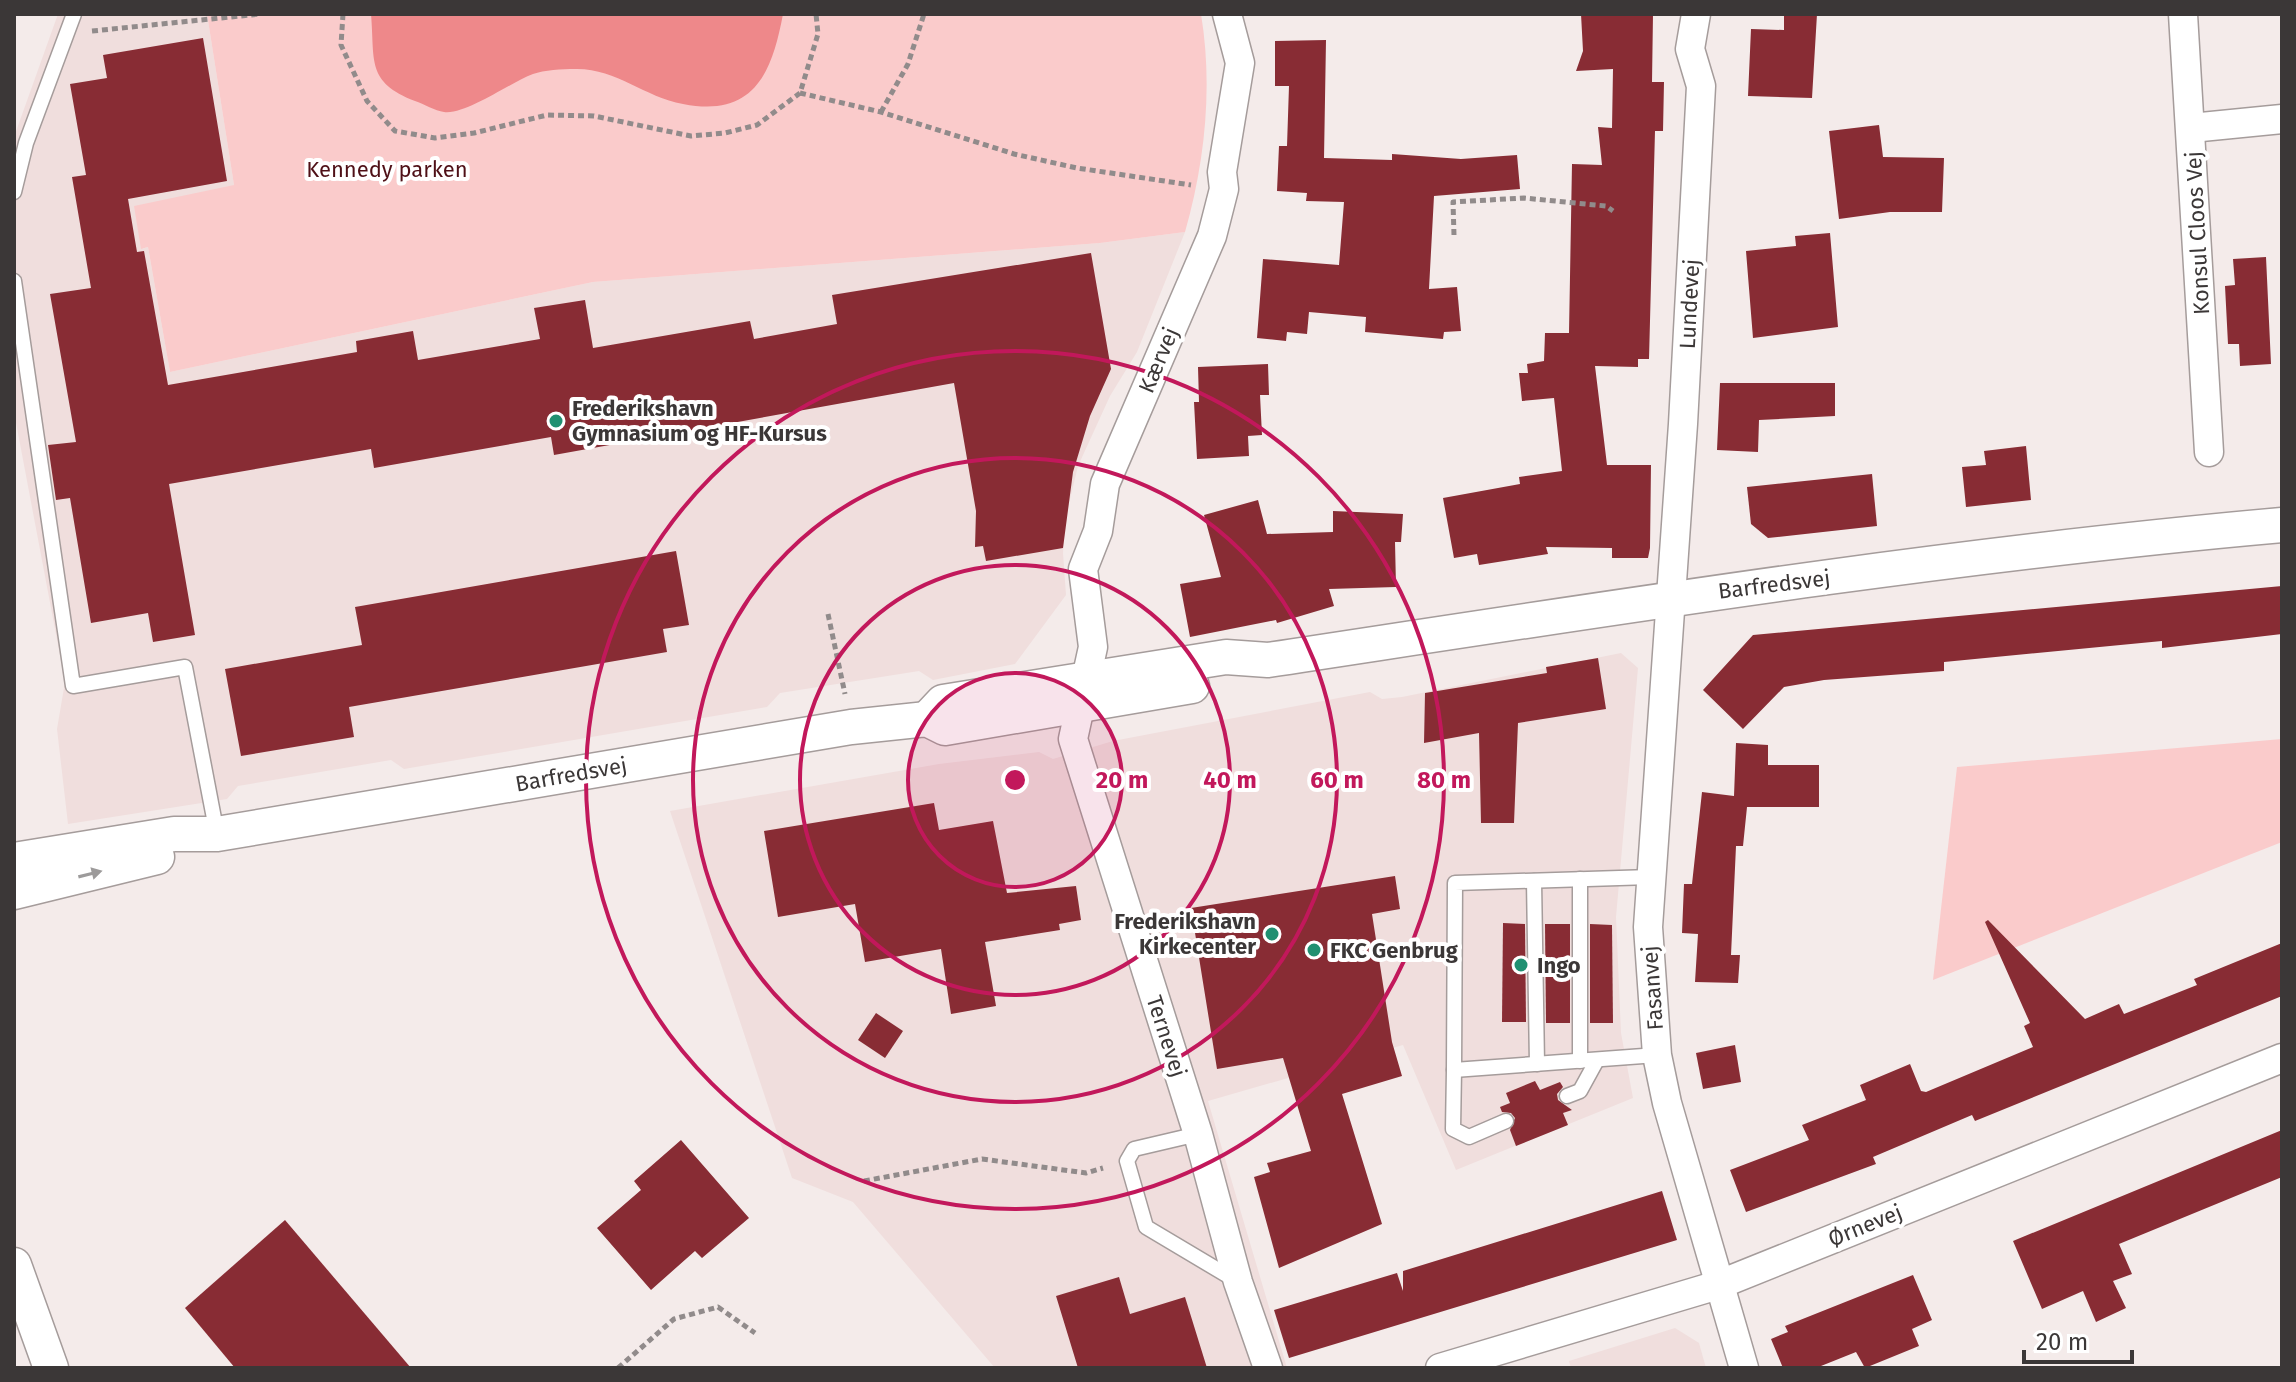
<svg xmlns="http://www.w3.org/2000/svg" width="2296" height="1382" viewBox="0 0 2296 1382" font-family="'Fira Sans',sans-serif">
<rect width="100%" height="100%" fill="#f4ebea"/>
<!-- built -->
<g fill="#f0dedd">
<path d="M 58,14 L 207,14 L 234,185 L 142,249 L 148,247 L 170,372 L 593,282 L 1100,243 L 1185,232 L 1137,352 L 1110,396 L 1078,466 L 1065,520 L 1063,553 L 1066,595 L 1015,664 L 933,680 L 919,671 L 780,693 L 767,707 L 404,769 L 391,760 L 238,786 L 227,799 L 68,824 L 57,729 L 65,682 L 14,412 L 14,137 Z"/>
<path d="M 1621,653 L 1638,668 L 1616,917 L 1621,1033 L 1633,1098 L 1456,1170 L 1403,1045 L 1208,1101 L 1287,1368 L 995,1368 L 853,1202 L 792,1178 L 670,811 L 939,764 L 1039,752 L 1053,759 L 1113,741 L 1370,692 L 1382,699 L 1402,697 Z"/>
<path d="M 1675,1328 L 1699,1343 L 1706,1368 L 1571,1368 L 1569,1361 Z"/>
</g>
<!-- green -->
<g fill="#facbcb">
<path d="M 207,14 L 1201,14 C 1213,86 1205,162 1185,232 L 1100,243 L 593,282 L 170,372 L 148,247 L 141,249 L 134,206 L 234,185 Z"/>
<path d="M 2282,739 L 2282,842 L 1933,980 L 1957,767 Z"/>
</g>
<!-- water -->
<path fill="#ee888a" d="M 371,14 L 783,14 C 772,73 754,118 683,104 C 644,97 616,68 575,69 C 562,69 544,70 533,74 C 509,83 466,115 444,112 C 435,111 424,104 415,101 C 366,82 375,61 371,14 Z"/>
<!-- building -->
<g fill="#882c34">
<path d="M 1581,14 L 1653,14 L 1652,82 L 1664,82 L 1663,131 L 1655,131 L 1649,359 L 1638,359 L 1638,367 L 1595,366 L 1607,465 L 1651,465 L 1650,548 L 1648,558 L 1612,558 L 1612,548 L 1546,547 L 1548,554 L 1479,565 L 1477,554 L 1454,558 L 1443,498 L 1520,484 L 1519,477 L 1562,471 L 1554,398 L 1522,401 L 1519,373 L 1528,373 L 1527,364 L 1544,361 L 1545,333 L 1569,333 L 1572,164 L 1602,165 L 1598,127 L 1612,128 L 1613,69 L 1576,71 L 1583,51 Z"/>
<path d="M 1784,14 L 1817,14 L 1812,98 L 1748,96 L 1751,29 L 1784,30 Z"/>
<path d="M 203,38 L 227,181 L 128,199 L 137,252 L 144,251 L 168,385 L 357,352 L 356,341 L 413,331 L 418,360 L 540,339 L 534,308 L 585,300 L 593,348 L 750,321 L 754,339 L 837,324 L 832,295 L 1091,253 L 1111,369 L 1090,416 L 1073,472 L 1063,548 L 986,561 L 983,546 L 975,547 L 976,511 L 954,383 L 554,455 L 551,437 L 374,468 L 371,449 L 169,484 L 195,635 L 153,642 L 148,613 L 91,623 L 70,498 L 56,500 L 48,445 L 76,442 L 50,294 L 91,288 L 72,177 L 86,175 L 70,84 L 107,78 L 103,55 Z"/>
<path d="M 1326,40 L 1324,158 L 1392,160 L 1392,154 L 1461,159 L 1517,155 L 1520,189 L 1434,196 L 1429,289 L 1457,287 L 1461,331 L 1444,332 L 1443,339 L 1365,332 L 1366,317 L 1309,312 L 1307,334 L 1287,332 L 1286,341 L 1257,338 L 1263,259 L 1339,265 L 1344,202 L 1306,201 L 1307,193 L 1277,191 L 1279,146 L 1287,146 L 1289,86 L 1275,86 L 1275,41 Z"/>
<path d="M 1879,125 L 1883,157 L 1944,158 L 1942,212 L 1890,212 L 1839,219 L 1829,131 Z"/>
<path d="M 1830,233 L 1838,327 L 1753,338 L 1746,251 L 1796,246 L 1795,236 Z"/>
<path d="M 2266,257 L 2271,364 L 2240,366 L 2239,344 L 2228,344 L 2225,286 L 2235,285 L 2233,259 Z"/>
<path d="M 1268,364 L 1269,395 L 1260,395 L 1262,435 L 1248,436 L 1249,456 L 1197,459 L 1194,402 L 1199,402 L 1198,367 Z"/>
<path d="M 1720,383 L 1835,383 L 1835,416 L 1759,420 L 1758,452 L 1717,450 Z"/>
<path d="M 2026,446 L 2031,500 L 1966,507 L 1962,467 L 1986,465 L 1984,451 Z"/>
<path d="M 1872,474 L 1877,526 L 1768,538 L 1751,524 L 1747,487 Z"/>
<path d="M 1258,500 L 1267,534 L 1333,532 L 1333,511 L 1403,514 L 1401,542 L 1395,542 L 1396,587 L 1329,589 L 1334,606 L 1277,623 L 1276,620 L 1190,637 L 1180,584 L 1221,577 L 1204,515 Z"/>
<path d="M 676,551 L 689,625 L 663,629 L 667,652 L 349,707 L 354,737 L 241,756 L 225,669 L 362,645 L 355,607 Z"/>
<path d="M 2282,586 L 2282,634 L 2162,648 L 2162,641 L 1944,662 L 1944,671 L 1824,680 L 1784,687 L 1743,729 L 1703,690 L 1753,635 Z"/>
<path d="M 1598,658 L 1606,709 L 1518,723 L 1514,823 L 1481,823 L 1479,733 L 1424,743 L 1425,693 L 1547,673 L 1546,667 Z"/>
<path d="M 1736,743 L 1768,745 L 1768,765 L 1819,765 L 1819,807 L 1747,807 L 1743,846 L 1736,846 L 1731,955 L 1740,955 L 1738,983 L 1695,982 L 1698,934 L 1682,933 L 1684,884 L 1692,884 L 1702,792 L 1734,796 Z"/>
<path d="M 934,803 L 939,830 L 993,821 L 1007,893 L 1076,886 L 1081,920 L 1059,924 L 1060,930 L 985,942 L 996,1006 L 951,1014 L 941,949 L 865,962 L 855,904 L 778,917 L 764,831 Z"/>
<path d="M 1395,876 L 1400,909 L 1372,914 L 1392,1042 L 1402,1076 L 1342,1094 L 1382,1224 L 1279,1268 L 1254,1177 L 1270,1172 L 1267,1163 L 1311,1151 L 1283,1058 L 1217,1069 L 1191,908 Z"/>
<path d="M 1988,920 L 2085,1019 L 2119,1004 L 2124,1014 L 2197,985 L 2194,979 L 2282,943 L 2282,996 L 1975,1121 L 1972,1115 L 1873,1157 L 1876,1164 L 1746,1212 L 1730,1170 L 1809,1140 L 1802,1125 L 1866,1100 L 1860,1085 L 1910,1064 L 1921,1091 L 1926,1092 L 2033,1047 L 2024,1026 L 2030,1023 L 1985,922 Z"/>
<path d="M 1503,923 L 1525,924 L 1526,1022 L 1502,1022 Z"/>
<path d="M 1545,924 L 1570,924 L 1570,1023 L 1546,1023 Z"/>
<path d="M 1590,924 L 1612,925 L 1613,1023 L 1590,1023 Z"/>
<path d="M 876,1013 L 903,1031 L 885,1058 L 858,1040 Z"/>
<path d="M 1735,1045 L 1741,1082 L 1703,1089 L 1696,1053 Z"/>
<path d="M 1535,1081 L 1540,1090 L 1560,1082 L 1563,1087 L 1557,1094 L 1558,1100 L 1572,1110 L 1563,1113 L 1568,1125 L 1516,1146 L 1510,1130 L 1515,1118 L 1511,1113 L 1502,1112 L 1500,1107 L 1510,1103 L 1506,1093 Z"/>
<path d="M 2282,1130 L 2282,1177 L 2119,1244 L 2132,1274 L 2113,1281 L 2126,1308 L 2096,1322 L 2083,1291 L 2042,1309 L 2013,1241 Z"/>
<path d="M 681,1140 L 749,1218 L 702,1258 L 695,1251 L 651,1290 L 597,1228 L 641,1190 L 634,1181 Z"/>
<path d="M 1662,1191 L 1677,1240 L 1289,1358 L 1274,1310 L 1397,1273 L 1403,1291 L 1403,1271 Z"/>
<path d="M 285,1220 L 411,1368 L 235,1368 L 185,1308 Z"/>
<path d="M 1913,1275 L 1932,1320 L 1912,1329 L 1919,1346 L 1865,1368 L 1856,1352 L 1816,1368 L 1783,1368 L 1771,1339 L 1788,1332 L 1785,1326 Z"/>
<path d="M 1119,1277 L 1130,1314 L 1185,1297 L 1207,1368 L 1078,1368 L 1056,1296 Z"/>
</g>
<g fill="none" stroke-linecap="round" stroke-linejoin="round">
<!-- service casing -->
<g stroke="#a59c9b" stroke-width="17">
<g id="service">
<path d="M 14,192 L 26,143 L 74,14"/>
<path d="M 14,281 L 73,686 L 185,667 L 217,834"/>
<path d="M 1651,877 L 1455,883 L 1454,1070 L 1657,1055"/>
<path d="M 1534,881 L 1537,1064"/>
<path d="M 1580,1061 L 1580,879"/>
<path d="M 1454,1070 L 1453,1129 L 1469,1137 L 1506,1121"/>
<path d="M 1567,1096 L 1580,1091 L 1597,1060"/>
<path d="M 1198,1134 L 1134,1149 L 1127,1161 L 1146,1227 L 1235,1280"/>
</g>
</g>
<!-- minor casing -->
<g stroke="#a59c9b" stroke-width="31">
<g id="minor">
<path d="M 1227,14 L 1240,63 L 1222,172 L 1224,189 L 1212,236 L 1105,484 L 1098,531 L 1083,569 L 1093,647 L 1073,739 L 1198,1134 L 1238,1282 L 1268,1368"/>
<path d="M 1696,14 L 1690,49 L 1701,86 L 1683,424 L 1648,927 L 1657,1055 L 1667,1103 L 1744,1368"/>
<path d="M 2183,14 L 2209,452"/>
<path d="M 2191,128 L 2282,119"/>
<path d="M 1440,1368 L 1718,1285 L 2282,1058"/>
</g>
</g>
<!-- tertiary casing -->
<g stroke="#a59c9b" stroke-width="37">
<g id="tertiary">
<path d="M 927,719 L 943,702 L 1226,657 L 1268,660 C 1605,609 1942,555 2282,525"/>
<path d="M 14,860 L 174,834 L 217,834 L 851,727 L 927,719 L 945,728 L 1192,686"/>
<path d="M 14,892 L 157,857"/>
<path d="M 14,1265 L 51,1368"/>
</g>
</g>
<!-- path -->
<g stroke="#918b8b" stroke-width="5" stroke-dasharray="6 4" stroke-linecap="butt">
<path d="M 343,14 L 341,45 L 367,101 L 395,131 L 435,138 L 474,133 L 547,115 L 594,116 L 691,136 L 725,133 L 757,125 L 800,93 L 818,34 L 816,14"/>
<path d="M 92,31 L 260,14"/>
<path d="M 800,93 L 881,112 L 1014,154 L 1077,168 L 1191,185"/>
<path d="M 881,112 L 908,64 L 924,14"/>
<path d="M 1454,235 L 1453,202 L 1524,198 L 1606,206 L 1613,211"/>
<path d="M 828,614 L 845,694"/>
<path d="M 864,1181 L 982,1159 L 1086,1173 L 1103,1168"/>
<path d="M 618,1368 L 674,1319 L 718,1307 L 755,1333"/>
</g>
<!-- service -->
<use href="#service" stroke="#fff" stroke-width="14"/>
<!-- minor -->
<use href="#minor" stroke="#fff" stroke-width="28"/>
<!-- tertiary -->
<use href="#tertiary" stroke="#fff" stroke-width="34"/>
</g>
<!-- one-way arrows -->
<defs><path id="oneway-solid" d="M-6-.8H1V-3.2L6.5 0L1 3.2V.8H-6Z" transform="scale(2)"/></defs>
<use fill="#9d9b9b" href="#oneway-solid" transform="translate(90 874) rotate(-14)"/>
<!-- distance rings -->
<circle cx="1015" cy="780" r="107" fill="#c2185b" fill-opacity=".12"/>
<g fill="none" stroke="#c2185b" stroke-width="4">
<circle cx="1015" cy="780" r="107"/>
<circle cx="1015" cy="780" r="215"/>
<circle cx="1015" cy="780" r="322"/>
<circle cx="1015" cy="780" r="429"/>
</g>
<!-- markers -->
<g fill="#209071" stroke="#fff" stroke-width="3">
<circle cx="556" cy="421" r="8"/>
<circle cx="1272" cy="934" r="8"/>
<circle cx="1314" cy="950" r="8"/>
<circle cx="1521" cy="965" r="8"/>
</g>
<g text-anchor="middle" stroke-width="8" stroke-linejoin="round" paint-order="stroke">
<!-- park labels -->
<g font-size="22" fill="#4f1017" stroke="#fff">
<text x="387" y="177">Kennedy parken</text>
</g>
<!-- street labels -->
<g font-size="22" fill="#3b3737" stroke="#fff">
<text transform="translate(2197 233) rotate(-93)" y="8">Konsul Cloos Vej</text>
<text transform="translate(1689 304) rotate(-87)" y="8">Lundevej</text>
<text transform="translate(1158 360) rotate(-67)" y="8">Kærvej</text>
<text transform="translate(1774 584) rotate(-7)" y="8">Barfredsvej</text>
<text transform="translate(571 774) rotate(-10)" y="8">Barfredsvej</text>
<text transform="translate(1652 988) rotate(-94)" y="8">Fasanvej</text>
<text transform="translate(1167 1036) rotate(72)" y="8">Ternevej</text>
<text transform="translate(1865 1225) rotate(-22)" y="8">Ørnevej</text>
</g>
<!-- poi labels -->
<g font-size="22" font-weight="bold" fill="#3b3737" stroke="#fff" text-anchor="start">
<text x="572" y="416">Frederikshavn<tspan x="572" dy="25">Gymnasium og HF-Kursus</tspan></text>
<text x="1256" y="929" text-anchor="end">Frederikshavn<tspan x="1256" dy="25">Kirkecenter</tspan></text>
<text x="1330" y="958">FKC Genbrug</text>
<text x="1537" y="973">Ingo</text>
</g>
</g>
<circle cx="1015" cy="780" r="12" fill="#c2185b" stroke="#fff" stroke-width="4"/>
<g font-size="24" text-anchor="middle" font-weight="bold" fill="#c2185b" stroke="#fff" stroke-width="8" stroke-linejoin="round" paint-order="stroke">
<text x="1122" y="788">20 m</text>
<text x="1230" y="788">40 m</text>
<text x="1337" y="788">60 m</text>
<text x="1444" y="788">80 m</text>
</g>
<!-- border -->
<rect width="2296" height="1382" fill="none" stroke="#3b3737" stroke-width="32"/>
<!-- scale -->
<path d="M2024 1350v12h108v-12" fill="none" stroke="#3b3737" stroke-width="4"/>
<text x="2036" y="1350" font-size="24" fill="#3b3737" stroke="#ffffff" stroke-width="6" paint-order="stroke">20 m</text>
</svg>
